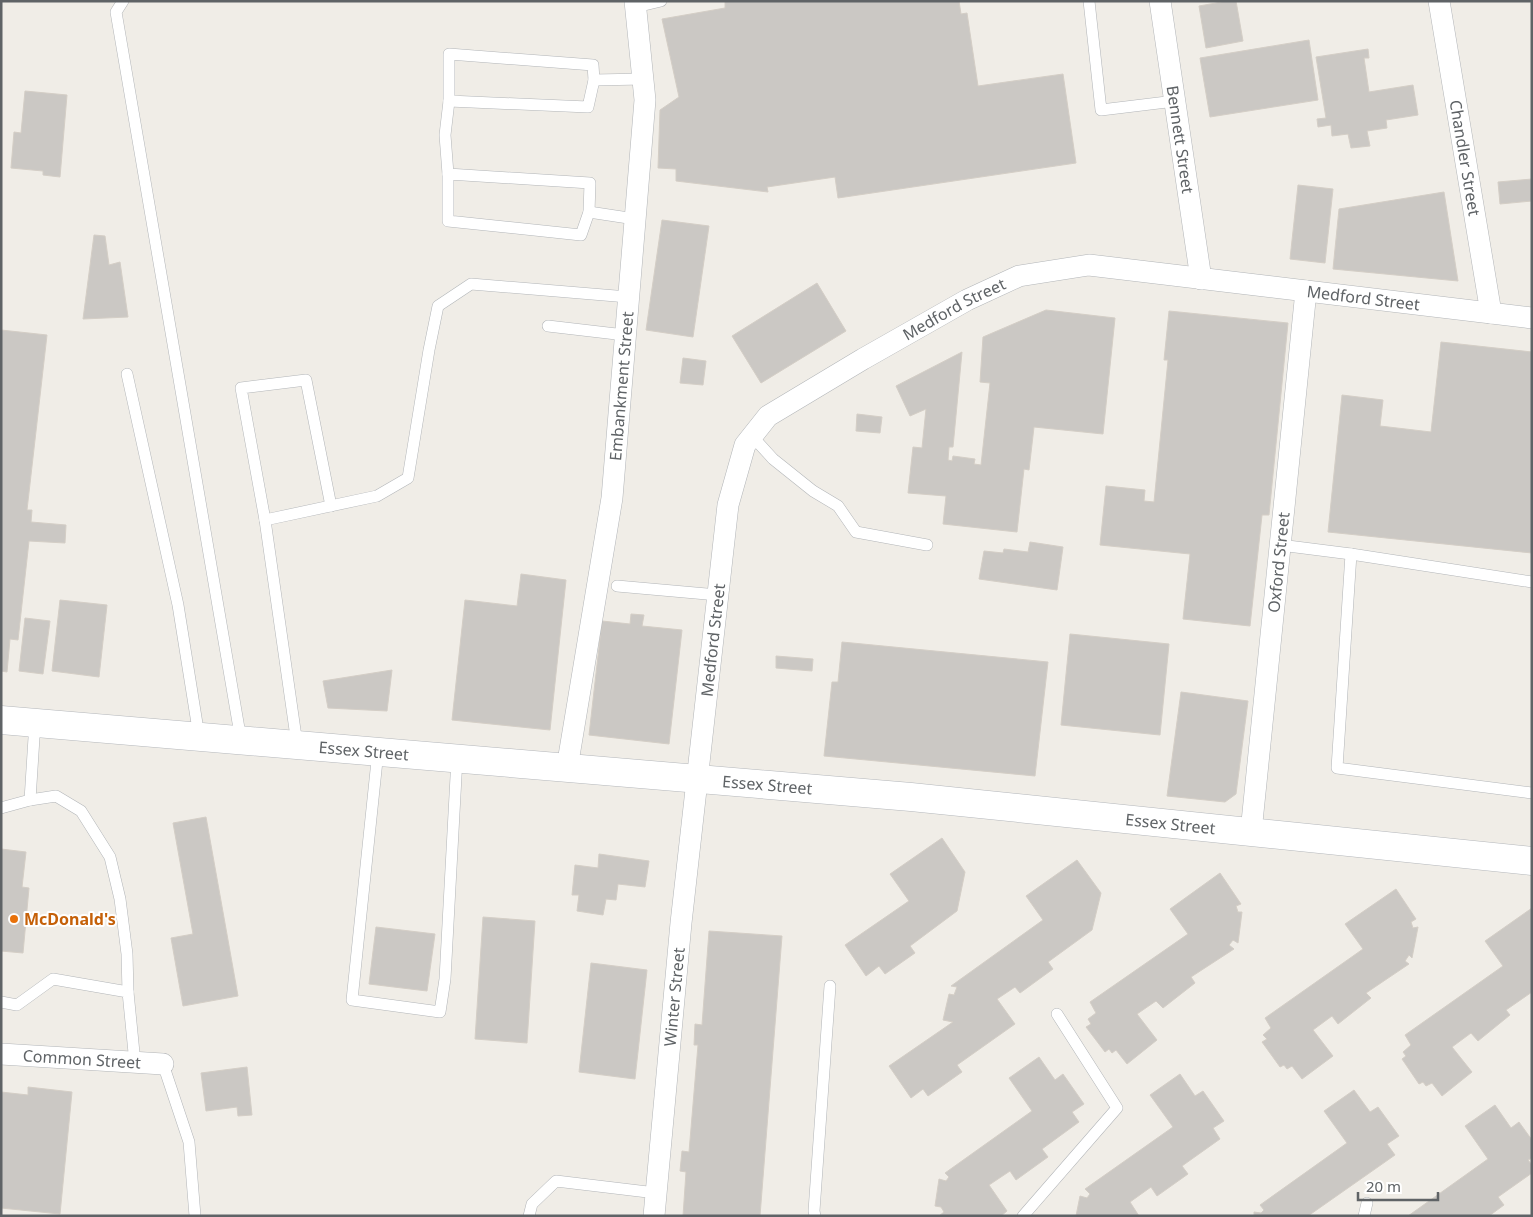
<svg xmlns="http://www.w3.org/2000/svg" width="1533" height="1217" viewBox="0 0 1533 1217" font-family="'Noto Sans',sans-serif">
<rect width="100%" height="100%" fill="#f0ede7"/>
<!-- building -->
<g fill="#cbc8c4" stroke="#d4cec6">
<path d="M 725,1 L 959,1 L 961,14 L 967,13 L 978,86 L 1063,74 L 1076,163 L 838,198 L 835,177 L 767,187 L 768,192 L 676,181 L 676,169 L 658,168 L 660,110 L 679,97 L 662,19 L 725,8 Z"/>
<path d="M 1227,1 L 1236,1 L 1243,41 L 1206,48 L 1199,6 Z"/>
<path d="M 1309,40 L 1318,100 L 1210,117 L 1200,58 Z"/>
<path d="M 1368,49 L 1369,58 L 1364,58 L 1369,92 L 1413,85 L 1418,115 L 1386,120 L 1387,128 L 1367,131 L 1370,146 L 1351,148 L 1348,134 L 1332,136 L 1331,125 L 1318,127 L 1317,119 L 1326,118 L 1316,57 Z"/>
<path d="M 25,91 L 67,95 L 60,177 L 43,175 L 43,171 L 11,168 L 14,132 L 21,133 Z"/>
<path d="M 1532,179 L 1532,201 L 1500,204 L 1498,182 Z"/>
<path d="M 1298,185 L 1333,189 L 1325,263 L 1290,259 Z"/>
<path d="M 1444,192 L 1458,281 L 1333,269 L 1339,209 Z"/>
<path d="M 662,220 L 709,226 L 693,337 L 646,330 Z"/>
<path d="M 94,235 L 105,236 L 109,265 L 120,262 L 128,317 L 83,319 Z"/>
<path d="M 817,283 L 846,331 L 761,383 L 732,336 Z"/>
<path d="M 1046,310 L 1115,318 L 1103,434 L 1034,427 L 1029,470 L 1024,469 L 1017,532 L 943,524 L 946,496 L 908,493 L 913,447 L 922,448 L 926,409 L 910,416 L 896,386 L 962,352 L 953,447 L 949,447 L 948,460 L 952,461 L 953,456 L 975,459 L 974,464 L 981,465 L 990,383 L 980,382 L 983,337 Z"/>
<path d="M 1169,311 L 1288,323 L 1269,515 L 1262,515 L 1250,626 L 1183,619 L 1190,554 L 1100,545 L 1106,486 L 1145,490 L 1144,501 L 1154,502 L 1168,360 L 1164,360 Z"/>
<path d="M 1,330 L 47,335 L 27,510 L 32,510 L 31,522 L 66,525 L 65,543 L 29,541 L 18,640 L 10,639 L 7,672 L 1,671 Z"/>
<path d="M 1441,342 L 1532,352 L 1532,553 L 1328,532 L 1342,395 L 1383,400 L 1380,426 L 1431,432 Z"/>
<path d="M 683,358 L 706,361 L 703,385 L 680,383 Z"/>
<path d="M 857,414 L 882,417 L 880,433 L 856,431 Z"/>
<path d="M 1030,542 L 1063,547 L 1057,590 L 979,579 L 984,551 L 1003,553 L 1004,549 L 1028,552 Z"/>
<path d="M 521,574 L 566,580 L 550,730 L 452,720 L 465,600 L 517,606 Z"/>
<path d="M 60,600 L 107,605 L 99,677 L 52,671 Z"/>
<path d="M 631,614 L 644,615 L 642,626 L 682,630 L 669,744 L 589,735 L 602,621 L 630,624 Z"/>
<path d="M 25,618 L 50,621 L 43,674 L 19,671 Z"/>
<path d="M 1070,634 L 1169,644 L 1160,735 L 1061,725 Z"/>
<path d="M 842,642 L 1048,662 L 1035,776 L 824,756 L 832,682 L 838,682 Z"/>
<path d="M 776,656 L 813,659 L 812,671 L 776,668 Z"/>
<path d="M 392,670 L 387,711 L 328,708 L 323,681 Z"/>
<path d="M 1181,692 L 1248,701 L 1236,794 L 1225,802 L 1167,796 Z"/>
<path d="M 206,817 L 238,996 L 183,1006 L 171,938 L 193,934 L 173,823 Z"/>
<path d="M 942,838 L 965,872 L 957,911 L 910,946 L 915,953 L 885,974 L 879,966 L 866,976 L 845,945 L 909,901 L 890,874 Z"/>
<path d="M 1,849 L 26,852 L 22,887 L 29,888 L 23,953 L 1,951 Z"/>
<path d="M 599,854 L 649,861 L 645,887 L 618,884 L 616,900 L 606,899 L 603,915 L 577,911 L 579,895 L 572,895 L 575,865 L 598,868 Z"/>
<path d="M 1077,860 L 1101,893 L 1092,930 L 1048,962 L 1053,969 L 1020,993 L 1015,987 L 997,999 L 1015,1024 L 957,1065 L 962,1072 L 928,1096 L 923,1089 L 911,1098 L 889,1066 L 953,1022 L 943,1020 L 949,994 L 954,995 L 957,987 L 951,986 L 1043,920 L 1026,896 Z"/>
<path d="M 1220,873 L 1241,904 L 1236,906 L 1238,912 L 1242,912 L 1238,943 L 1233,940 L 1229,945 L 1234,949 L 1191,977 L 1195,983 L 1163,1008 L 1156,1001 L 1137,1014 L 1157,1040 L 1127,1064 L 1116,1050 L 1112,1053 L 1109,1049 L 1105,1052 L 1086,1027 L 1091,1024 L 1088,1019 L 1096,1013 L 1090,1002 L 1188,934 L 1170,909 Z"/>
<path d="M 1396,889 L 1416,919 L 1411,922 L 1413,928 L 1418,927 L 1412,958 L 1409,955 L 1405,961 L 1409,964 L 1366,993 L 1371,998 L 1338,1024 L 1332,1016 L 1313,1030 L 1333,1056 L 1302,1079 L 1292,1066 L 1287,1069 L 1284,1065 L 1280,1067 L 1262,1042 L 1267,1039 L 1263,1035 L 1271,1028 L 1265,1018 L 1363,949 L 1345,924 Z"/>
<path d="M 1532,908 L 1532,992 L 1506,1010 L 1510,1015 L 1478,1041 L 1471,1033 L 1452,1047 L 1472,1072 L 1442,1096 L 1432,1083 L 1426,1086 L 1423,1082 L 1419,1084 L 1402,1059 L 1406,1056 L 1403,1052 L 1411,1045 L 1405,1035 L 1503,966 L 1485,941 Z"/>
<path d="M 483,917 L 535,921 L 527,1043 L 475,1039 Z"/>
<path d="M 376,927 L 435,934 L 427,991 L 369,984 Z"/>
<path d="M 709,931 L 782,936 L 760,1216 L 683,1216 L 686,1172 L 680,1171 L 682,1151 L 689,1152 L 698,1045 L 694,1045 L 695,1024 L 702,1025 Z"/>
<path d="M 591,963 L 647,970 L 635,1079 L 579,1072 Z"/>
<path d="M 1039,1057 L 1055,1080 L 1063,1074 L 1084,1104 L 1072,1112 L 1079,1122 L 1042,1149 L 1048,1157 L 1016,1180 L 1010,1171 L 989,1185 L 1007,1211 L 1001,1216 L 939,1216 L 944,1212 L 941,1207 L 935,1206 L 939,1179 L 946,1181 L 949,1177 L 945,1173 L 1032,1111 L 1009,1078 Z"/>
<path d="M 247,1067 L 252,1115 L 238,1116 L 237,1107 L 206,1111 L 201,1073 Z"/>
<path d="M 1180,1074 L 1195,1096 L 1203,1091 L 1224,1121 L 1213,1128 L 1220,1139 L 1182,1166 L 1188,1174 L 1157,1196 L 1151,1187 L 1130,1202 L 1139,1216 L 1076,1216 L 1080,1196 L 1087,1198 L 1090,1194 L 1085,1189 L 1173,1127 L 1150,1095 Z"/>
<path d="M 28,1087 L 72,1092 L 60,1214 L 1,1208 L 1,1092 L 28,1095 Z"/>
<path d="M 1354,1090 L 1370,1112 L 1378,1107 L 1399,1136 L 1387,1144 L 1395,1155 L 1308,1216 L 1254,1216 L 1254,1212 L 1261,1213 L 1264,1210 L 1260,1205 L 1347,1143 L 1324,1111 Z"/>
<path d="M 1495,1105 L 1511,1128 L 1519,1122 L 1532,1140 L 1532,1158 L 1528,1160 L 1532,1165 L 1532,1173 L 1498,1197 L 1504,1205 L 1489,1216 L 1408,1216 L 1488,1159 L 1465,1126 Z"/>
</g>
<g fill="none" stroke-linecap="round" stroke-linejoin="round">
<!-- lane casing -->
<g stroke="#b2b5b8" stroke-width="12">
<g id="lane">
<path d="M 123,1 L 116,12 L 241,740"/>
<path d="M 1089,1 L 1101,110 L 1175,101"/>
<path d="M 636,7 L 661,1"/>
<path d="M 449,54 L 593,65 L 594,80 L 588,107 L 449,101 Z"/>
<path d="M 594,80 L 643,79"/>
<path d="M 448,174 L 590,183 L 589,212 L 581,235 L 448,221 Z"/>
<path d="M 448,174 L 445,135 L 449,101"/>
<path d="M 589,212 L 635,219"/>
<path d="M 548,326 L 625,335"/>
<path d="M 127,374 L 178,605 L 199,736"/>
<path d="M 752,436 L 773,459 L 813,491 L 838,506 L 856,532 L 927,545"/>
<path d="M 265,520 L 377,496 L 408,478 L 429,350 L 438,306 L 471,284 L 628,297"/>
<path d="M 1280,545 L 1351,554 L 1532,582"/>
<path d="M 1351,554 L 1337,768 L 1532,793"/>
<path d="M 617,586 L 718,595"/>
<path d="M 297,744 L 265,520 L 241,388 L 306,380 L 331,506"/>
<path d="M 378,751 L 352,1000 L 440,1012 L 445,979 L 457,758"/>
<path d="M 30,800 L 35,722"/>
<path d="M 1,808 L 30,800 L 56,796 L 81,811 L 110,857 L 120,899 L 127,954 L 128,992"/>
<path d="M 1,1002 L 17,1005 L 53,979 L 128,992 L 135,1063"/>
<path d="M 163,1064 L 189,1142 L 195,1216"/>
<path d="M 529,1216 L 532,1204 L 556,1181 L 656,1193"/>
<path d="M 815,1216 L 814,1211 L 830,986"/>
<path d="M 1023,1216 L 1117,1108 L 1057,1014"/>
<path d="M 1364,1216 L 1367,1203"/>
</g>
</g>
<!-- street casing -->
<g stroke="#b2b5b8" stroke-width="22">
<g id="street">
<path id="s1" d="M 1160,1 L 1201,279"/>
<path id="s2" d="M 1439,1 L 1491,313"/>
<path id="s3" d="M 567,768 L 612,498 L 645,100 L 635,1"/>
<path id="s4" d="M 1251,832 L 1306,291"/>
<path id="s5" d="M 1,1054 L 163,1064"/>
<path id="s6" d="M 654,1216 L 681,923 L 728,505 L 745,445 L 768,416 L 863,359 L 967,300 L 1019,276 L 1089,265 L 1532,318"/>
</g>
</g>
<!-- secondary casing -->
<g stroke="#b4b7bb" stroke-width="29">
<g id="secondary">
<path id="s7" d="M 1,720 L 911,797 L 1532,861"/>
</g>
</g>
<!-- lane -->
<use href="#lane" stroke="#fff" stroke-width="11"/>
<!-- street -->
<use href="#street" stroke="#fff" stroke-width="21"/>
<!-- secondary -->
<use href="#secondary" stroke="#fff" stroke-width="28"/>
</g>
<!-- markers -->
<circle fill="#e8710a" stroke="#fff" stroke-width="2" cx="14" cy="919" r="5"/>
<g text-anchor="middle" stroke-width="4" stroke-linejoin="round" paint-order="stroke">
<!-- street labels -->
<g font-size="16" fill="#5f6366" stroke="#fff">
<text dy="6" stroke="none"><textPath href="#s1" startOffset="140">Bennett Street</textPath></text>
<text dy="6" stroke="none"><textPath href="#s2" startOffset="159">Chandler Street</textPath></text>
<text dy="6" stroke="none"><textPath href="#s6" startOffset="1449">Medford Street</textPath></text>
<text dy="6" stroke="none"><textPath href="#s6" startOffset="1029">Medford Street</textPath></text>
<text dy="6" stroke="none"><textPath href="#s3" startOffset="386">Embankment Street</textPath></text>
<text dy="6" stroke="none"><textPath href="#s4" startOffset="271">Oxford Street</textPath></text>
<text dy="6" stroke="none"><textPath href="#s6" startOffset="579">Medford Street</textPath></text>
<text dy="6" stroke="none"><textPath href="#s7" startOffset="364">Essex Street</textPath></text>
<text dy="6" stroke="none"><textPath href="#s7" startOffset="769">Essex Street</textPath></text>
<text dy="6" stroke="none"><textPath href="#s7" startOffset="1174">Essex Street</textPath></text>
<text dy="6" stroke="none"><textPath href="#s6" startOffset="220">Winter Street</textPath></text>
<text dy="6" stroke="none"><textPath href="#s5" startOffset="81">Common Street</textPath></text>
</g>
<!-- food labels -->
<g font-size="16" font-weight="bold" fill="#c56008" stroke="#fff" text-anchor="start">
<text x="24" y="925">McDonald's</text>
</g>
</g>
<!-- border -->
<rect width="1533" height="1217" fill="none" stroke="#5f6366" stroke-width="5"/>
<!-- scale -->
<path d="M1358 1192v8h80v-8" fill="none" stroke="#5f6366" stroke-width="2.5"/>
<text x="1366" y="1192" font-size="15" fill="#5f6366" stroke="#ffffff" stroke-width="4" paint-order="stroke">20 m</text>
</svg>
